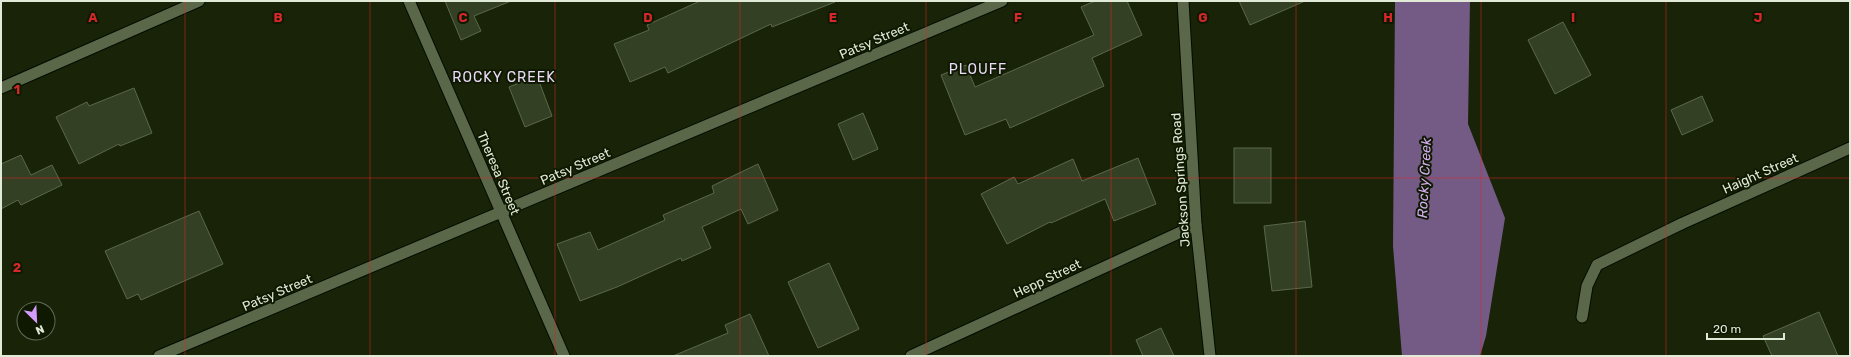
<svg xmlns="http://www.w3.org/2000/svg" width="1851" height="357" viewBox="0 0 1851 357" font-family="Rubik,sans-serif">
<rect width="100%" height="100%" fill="#182307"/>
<!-- water -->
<path fill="#745b86" d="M 1395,1 L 1470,1 L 1468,124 L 1505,218 L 1486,336 L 1480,356 L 1402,356 L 1393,246 Z"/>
<!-- building -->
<g fill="#344023" stroke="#5b6849">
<path d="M 445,1 L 511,1 L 474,16 L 481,31 L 461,40 Z"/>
<path d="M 700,1 L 835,1 L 835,2 L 772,27 L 771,24 L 668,73 L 665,67 L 630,82 L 614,44 L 649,30 L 647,25 Z"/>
<path d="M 1095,1 L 1127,1 L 1142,35 L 1092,58 L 1104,86 L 1010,128 L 1006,119 L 965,135 L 941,75 L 966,65 L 975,87 L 1094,35 L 1081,7 Z"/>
<path d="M 1239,1 L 1305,1 L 1250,25 Z"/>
<path d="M 1563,22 L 1591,75 L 1555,94 L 1528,40 Z"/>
<path d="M 537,76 L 552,116 L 525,127 L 509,87 Z"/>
<path d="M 134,88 L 152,133 L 120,146 L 119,144 L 79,164 L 56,117 L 87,102 L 89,106 Z"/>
<path d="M 1702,96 L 1713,121 L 1682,135 L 1671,110 Z"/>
<path d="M 863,113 L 878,149 L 853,160 L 838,124 Z"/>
<rect x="1234" y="148" width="37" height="55"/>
<path d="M 21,155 L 31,175 L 52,165 L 62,185 L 21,205 L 18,200 L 1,209 L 1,164 Z"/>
<path d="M 1138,158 L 1156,204 L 1114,221 L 1105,199 L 1051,223 L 1050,222 L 1007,244 L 981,194 L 1014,177 L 1018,184 L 1073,159 L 1082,181 Z"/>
<path d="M 758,164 L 778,210 L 748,224 L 741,209 L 702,227 L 711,248 L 682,261 L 681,258 L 617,287 L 580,301 L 557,244 L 590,232 L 598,250 L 665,220 L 663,215 L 714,193 L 712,186 Z"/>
<path d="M 199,211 L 223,264 L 141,300 L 138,294 L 127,299 L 105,251 Z"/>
<path d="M 1305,221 L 1312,287 L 1272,291 L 1264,226 Z"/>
<path d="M 829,263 L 859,329 L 818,348 L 788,282 Z"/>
<path d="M 1819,312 L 1838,356 L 1772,356 L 1763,336 Z"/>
<path d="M 750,314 L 769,356 L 673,356 L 728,333 L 725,325 Z"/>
<path d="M 1161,328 L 1174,356 L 1143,356 L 1136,340 Z"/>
</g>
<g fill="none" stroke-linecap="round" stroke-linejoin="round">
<!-- service casing -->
<g stroke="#040c00" stroke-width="13">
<path id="service" d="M 1582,317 L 1587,286 L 1597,265 L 1681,224"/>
</g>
<!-- minor casing -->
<g stroke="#040c00" stroke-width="13">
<g id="minor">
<path d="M 409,1 L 564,356"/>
<path d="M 1183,1 L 1196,225 L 1210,356"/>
<path d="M 1,88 L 199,1"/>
<path d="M 1681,224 L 1850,148"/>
<path d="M 159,356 L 1002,1"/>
<path d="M 911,356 L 1196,225"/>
</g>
</g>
<!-- service -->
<use href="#service" stroke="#5a6849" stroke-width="11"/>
<!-- minor -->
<use href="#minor" stroke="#5a6849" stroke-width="11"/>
</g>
<!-- grid -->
<path fill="none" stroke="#d62828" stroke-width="1" stroke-opacity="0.55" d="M 185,1 L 185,356M 370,1 L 370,356M 555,1 L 555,356M 740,1 L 740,356M 926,1 L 926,356M 1111,1 L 1111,356M 1296,1 L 1296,356M 1481,1 L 1481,356M 1666,1 L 1666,356M 1,178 L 1850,178"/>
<g text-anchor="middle" stroke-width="4" stroke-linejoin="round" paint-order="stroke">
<!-- street labels -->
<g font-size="13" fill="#e1e9d7" stroke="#0f1901">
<text transform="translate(874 40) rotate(-23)" y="5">Patsy Street</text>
<text transform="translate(575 166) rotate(-23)" y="5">Patsy Street</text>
<text transform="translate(499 173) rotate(67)" y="5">Theresa Street</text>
<text transform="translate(1760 173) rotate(-24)" y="5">Haight Street</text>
<text transform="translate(1180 180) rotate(-94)" y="5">Jackson Springs Road</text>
<text transform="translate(1047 278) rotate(-25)" y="5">Hepp Street</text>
<text transform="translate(277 292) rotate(-23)" y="5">Patsy Street</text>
</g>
<!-- neighbourhood labels -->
<g font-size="14" letter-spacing="1" fill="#eadbf6" stroke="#0f1901">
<text x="978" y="74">PLOUFF</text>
<text x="504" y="82">ROCKY CREEK</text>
</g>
<!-- water labels -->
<g font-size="14" font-style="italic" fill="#d4adf2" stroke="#0f1901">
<text transform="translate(1424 178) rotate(-87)" y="5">Rocky Creek</text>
</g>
</g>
<g font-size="13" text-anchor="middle" font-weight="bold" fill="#d62828" stroke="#0f1901" stroke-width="4" stroke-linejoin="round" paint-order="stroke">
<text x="93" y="22">A</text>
<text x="278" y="22">B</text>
<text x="463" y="22">C</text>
<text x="648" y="22">D</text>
<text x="833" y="22">E</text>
<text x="1018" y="22">F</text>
<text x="1203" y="22">G</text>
<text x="1388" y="22">H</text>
<text x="1573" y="22">I</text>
<text x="1758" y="22">J</text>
<text x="17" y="94">1</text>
<text x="17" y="272">2</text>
</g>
<!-- border -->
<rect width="1851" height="357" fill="none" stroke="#e1e9d7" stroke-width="4"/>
<!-- north arrow -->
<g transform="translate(36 321) rotate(156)"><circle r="19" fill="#0f1901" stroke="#636c57"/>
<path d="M0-3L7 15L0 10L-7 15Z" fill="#d49cfc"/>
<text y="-6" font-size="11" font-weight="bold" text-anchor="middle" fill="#e1e9d7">N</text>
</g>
<!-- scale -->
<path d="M1707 333v6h77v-6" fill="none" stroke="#e1e9d7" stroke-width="2"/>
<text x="1713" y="333" font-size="12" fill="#e1e9d7" stroke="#0f1901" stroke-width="3" paint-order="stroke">20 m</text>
</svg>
